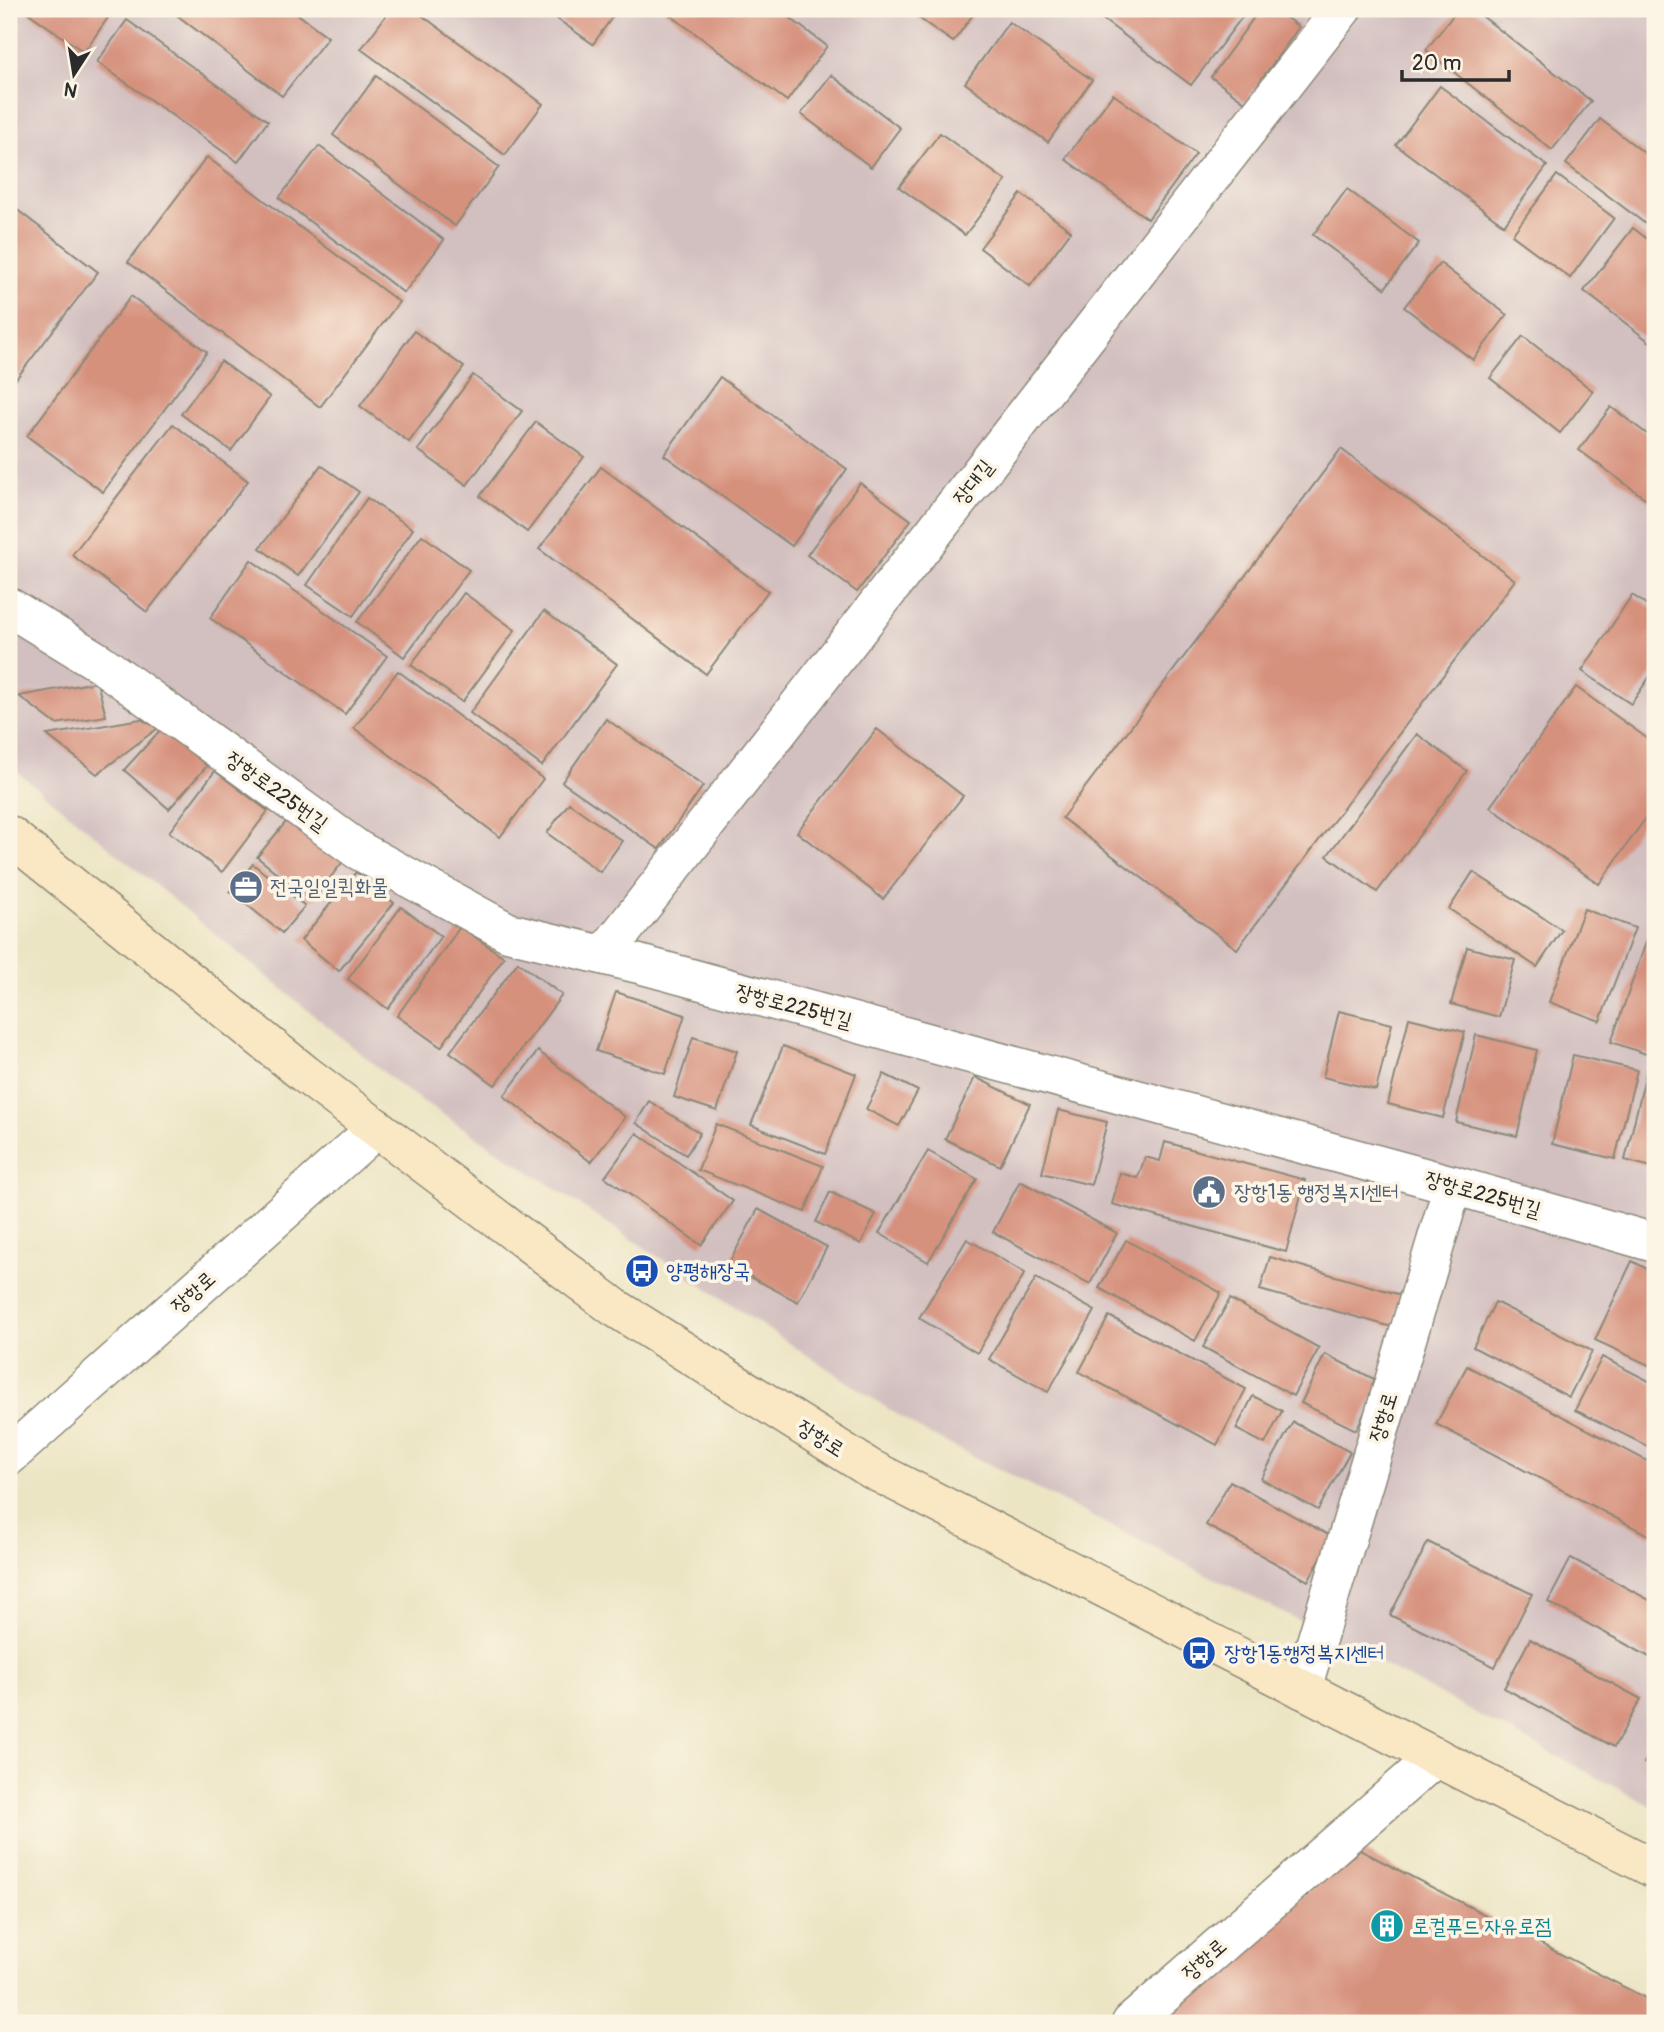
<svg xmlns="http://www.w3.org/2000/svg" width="1664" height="2032" viewBox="0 0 1664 2032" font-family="Pangolin,'Poor Story',sans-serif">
<rect width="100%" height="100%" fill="#fcf5e5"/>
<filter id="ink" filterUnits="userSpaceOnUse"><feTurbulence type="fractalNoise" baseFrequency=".0143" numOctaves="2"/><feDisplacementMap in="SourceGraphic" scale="14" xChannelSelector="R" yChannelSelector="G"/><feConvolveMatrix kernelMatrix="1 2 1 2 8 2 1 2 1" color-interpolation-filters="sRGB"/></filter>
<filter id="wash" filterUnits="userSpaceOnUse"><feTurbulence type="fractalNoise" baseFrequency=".00686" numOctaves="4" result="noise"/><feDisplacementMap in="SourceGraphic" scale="28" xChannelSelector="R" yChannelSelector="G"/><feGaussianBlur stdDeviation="1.57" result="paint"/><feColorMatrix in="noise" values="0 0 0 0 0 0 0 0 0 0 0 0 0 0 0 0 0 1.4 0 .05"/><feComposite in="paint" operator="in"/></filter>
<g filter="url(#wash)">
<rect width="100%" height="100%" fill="#ece5c4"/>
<!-- industrial -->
<path fill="#d2bfc0" d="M 9,9 L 1655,9 L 1655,1808 L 1319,1631 L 919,1429 L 403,1088 L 9,765 Z"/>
<g id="blocks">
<!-- building -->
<g fill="#d6917d">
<path d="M 23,9 L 114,9 L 84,52 Z"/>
<path d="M 169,9 L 291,9 L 328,37 L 282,96 Z"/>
<path d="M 391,9 L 413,9 L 543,104 L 505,155 L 361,49 Z"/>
<path d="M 543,9 L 618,9 L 593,44 Z"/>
<path d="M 662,9 L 778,9 L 827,46 L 787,101 Z"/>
<path d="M 906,9 L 977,9 L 953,42 Z"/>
<path d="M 1089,9 L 1248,9 L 1191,85 Z"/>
<path d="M 1260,9 L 1274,9 L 1299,27 L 1245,102 L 1211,77 Z"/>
<path d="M 1458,9 L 1473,9 L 1591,101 L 1552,150 L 1426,50 Z"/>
<path d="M 127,20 L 268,121 L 238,162 L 97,62 Z"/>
<path d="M 1009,22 L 1092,80 L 1048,142 L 965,83 Z"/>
<path d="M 831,75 L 900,128 L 871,167 L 801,114 Z"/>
<path d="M 376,76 L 499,167 L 455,226 L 333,135 Z"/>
<path d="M 1440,86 L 1547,166 L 1504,225 L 1396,145 Z"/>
<path d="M 1113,94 L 1196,154 L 1148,219 L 1065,159 Z"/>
<path d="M 1600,119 L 1655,161 L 1655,231 L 1566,164 Z"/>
<path d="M 940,133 L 1006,181 L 965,235 L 899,187 Z"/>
<path d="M 319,146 L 444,240 L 404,293 L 279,198 Z"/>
<path d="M 207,157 L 399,302 L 320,407 L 128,262 Z"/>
<path d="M 1557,175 L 1614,218 L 1570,278 L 1512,235 Z"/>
<path d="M 1347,189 L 1419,243 L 1385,288 L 1313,235 Z"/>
<path d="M 1021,194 L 1071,231 L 1030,286 L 980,248 Z"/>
<path d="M 11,205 L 98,272 L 9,388 L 9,208 Z"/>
<path d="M 1633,228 L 1655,245 L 1655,346 L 1584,291 Z"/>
<path d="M 1440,263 L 1507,315 L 1473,360 L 1404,307 Z"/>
<path d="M 131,296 L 207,352 L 103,492 L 27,436 Z"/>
<path d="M 414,331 L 464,367 L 409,442 L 360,406 Z"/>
<path d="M 1523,336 L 1593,391 L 1560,433 L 1490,378 Z"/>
<path d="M 221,361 L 270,397 L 231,451 L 181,414 Z"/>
<path d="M 473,375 L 522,411 L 467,485 L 418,450 Z"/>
<path d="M 720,377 L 847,469 L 792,546 L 664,455 Z"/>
<path d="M 1611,407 L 1655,440 L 1655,501 L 1653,504 L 1579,450 Z"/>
<path d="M 536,422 L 584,457 L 527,532 L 480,496 Z"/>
<path d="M 173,424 L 248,481 L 147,612 L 72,555 Z"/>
<path d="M 1341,449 L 1515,580 L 1237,949 L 1062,818 Z"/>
<path d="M 321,465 L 359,492 L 298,576 L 260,548 Z"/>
<path d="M 601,467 L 768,591 L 706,674 L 539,549 Z"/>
<path d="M 860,483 L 911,520 L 857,592 L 807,555 Z"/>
<path d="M 367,498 L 413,529 L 353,616 L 307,585 Z"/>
<path d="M 422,535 L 469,570 L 404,657 L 357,622 Z"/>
<path d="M 251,560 L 387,656 L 345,714 L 210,618 Z"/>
<path d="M 464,593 L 515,630 L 462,702 L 411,665 Z"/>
<path d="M 1632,595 L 1655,610 L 1655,669 L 1631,704 L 1582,671 Z"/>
<path d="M 544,611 L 617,664 L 542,766 L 470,713 Z"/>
<path d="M 398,671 L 543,779 L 500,837 L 354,728 Z"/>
<path d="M 97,682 L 106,716 L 56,724 L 19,696 Z"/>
<path d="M 1576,687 L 1655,744 L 1655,805 L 1599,884 L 1490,807 Z"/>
<path d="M 141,719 L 158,728 L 97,774 L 47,735 Z"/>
<path d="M 606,719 L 703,786 L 659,849 L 562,782 Z"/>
<path d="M 163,727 L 207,766 L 169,809 L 124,770 Z"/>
<path d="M 877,729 L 963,796 L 883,899 L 797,832 Z"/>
<path d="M 1417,734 L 1467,771 L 1377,892 L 1327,856 Z"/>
<path d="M 215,771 L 268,811 L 222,872 L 169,832 Z"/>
<path d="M 569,803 L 622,841 L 600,872 L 547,833 Z"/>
<path d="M 290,817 L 344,860 L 312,901 L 257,857 Z"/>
<path d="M 253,864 L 305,906 L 282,933 L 230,891 Z"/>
<path d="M 356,872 L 394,903 L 339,971 L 301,940 Z"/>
<path d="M 1473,872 L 1562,930 L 1537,967 L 1449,909 Z"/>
<path d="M 401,907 L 441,936 L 388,1009 L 348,979 Z"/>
<path d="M 1584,909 L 1635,928 L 1600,1021 L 1549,1002 Z"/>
<path d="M 460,927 L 504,957 L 441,1047 L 397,1016 Z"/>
<path d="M 1650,931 L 1655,933 L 1655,1057 L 1611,1042 Z"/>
<path d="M 1467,947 L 1515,960 L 1499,1017 L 1451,1004 Z"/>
<path d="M 518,962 L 562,995 L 495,1085 L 450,1052 Z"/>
<path d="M 616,992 L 685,1015 L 665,1074 L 596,1051 Z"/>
<path d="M 1339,1011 L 1392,1024 L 1376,1090 L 1323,1077 Z"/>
<path d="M 1409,1018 L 1465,1032 L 1443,1118 L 1388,1104 Z"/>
<path d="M 1476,1035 L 1537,1050 L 1517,1136 L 1456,1122 Z"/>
<path d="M 693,1037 L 737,1051 L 717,1111 L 674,1097 Z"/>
<path d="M 783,1046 L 856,1074 L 825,1154 L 751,1125 Z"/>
<path d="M 538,1051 L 625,1117 L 591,1162 L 504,1096 Z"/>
<path d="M 1573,1055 L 1637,1070 L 1615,1159 L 1552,1144 Z"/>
<path d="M 1647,1069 L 1655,1071 L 1655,1168 L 1625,1160 Z"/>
<path d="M 884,1074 L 918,1091 L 899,1126 L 866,1109 Z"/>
<path d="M 975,1077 L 1030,1104 L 1000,1166 L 945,1139 Z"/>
<path d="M 649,1101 L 700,1133 L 686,1155 L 636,1123 Z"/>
<path d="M 1058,1110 L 1107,1122 L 1091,1185 L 1042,1173 Z"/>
<path d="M 716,1124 L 823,1166 L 805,1212 L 698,1170 Z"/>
<path d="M 637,1133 L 733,1201 L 701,1245 L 605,1177 Z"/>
<path d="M 1165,1142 L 1305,1180 L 1286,1252 L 1112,1204 L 1120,1173 L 1138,1178 L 1145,1157 L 1160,1161 Z"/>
<path d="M 928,1151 L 977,1179 L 928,1262 L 879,1233 Z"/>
<path d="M 1020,1181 L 1117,1233 L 1090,1284 L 993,1232 Z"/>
<path d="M 830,1192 L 876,1214 L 861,1244 L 816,1222 Z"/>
<path d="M 758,1209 L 827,1247 L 798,1302 L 728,1265 Z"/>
<path d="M 967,1239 L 1025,1273 L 977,1353 L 919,1318 Z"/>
<path d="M 1126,1240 L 1221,1293 L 1195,1341 L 1099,1288 Z"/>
<path d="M 1270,1257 L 1401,1295 L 1392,1327 L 1260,1290 Z"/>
<path d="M 1632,1261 L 1655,1273 L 1655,1368 L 1595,1340 Z"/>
<path d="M 1036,1278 L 1095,1311 L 1048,1392 L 989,1359 Z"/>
<path d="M 1230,1299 L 1319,1348 L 1293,1396 L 1203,1347 Z"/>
<path d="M 1495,1302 L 1592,1351 L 1569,1397 L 1473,1347 Z"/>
<path d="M 1109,1316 L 1246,1389 L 1217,1445 L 1079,1372 Z"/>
<path d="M 1325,1354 L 1380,1382 L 1356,1430 L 1301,1403 Z"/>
<path d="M 1602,1357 L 1655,1384 L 1655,1450 L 1575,1410 Z"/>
<path d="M 1467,1366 L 1655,1465 L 1655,1526 L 1650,1536 L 1436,1424 Z"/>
<path d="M 1253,1396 L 1282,1411 L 1265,1444 L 1236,1429 Z"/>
<path d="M 1293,1422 L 1350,1452 L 1318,1510 L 1261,1479 Z"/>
<path d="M 1230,1481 L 1332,1537 L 1308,1581 L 1206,1525 Z"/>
<path d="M 1428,1542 L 1532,1594 L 1495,1667 L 1390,1615 Z"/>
<path d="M 1571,1558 L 1655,1603 L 1655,1660 L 1548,1602 Z"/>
<path d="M 1530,1639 L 1641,1699 L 1614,1747 L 1504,1688 Z"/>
<path d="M 1655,1743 L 1655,1769 L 1644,1763 Z"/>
<path d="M 1360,1850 L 1655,2003 L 1655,2023 L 1147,2023 Z"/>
</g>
</g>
</g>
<g filter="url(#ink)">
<use href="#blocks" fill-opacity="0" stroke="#8c8878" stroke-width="2"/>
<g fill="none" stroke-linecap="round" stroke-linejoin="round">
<!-- minor casing -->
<g stroke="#8c8878" stroke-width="41">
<g id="minor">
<path d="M 9,607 L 100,663 L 358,850 L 508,932 L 639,964 L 1453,1185 L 1655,1243"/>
<path d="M 604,955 L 1342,9"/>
<path d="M 9,1456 L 377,1128"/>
<path d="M 1302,1689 L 1453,1185"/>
<path d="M 1131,2023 L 1436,1757"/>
</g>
</g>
<!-- secondary casing -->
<g stroke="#8c8878" stroke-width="41">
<path id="secondary" d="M 9,835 L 305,1074 L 614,1307 L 871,1469 L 1655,1869"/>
</g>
<!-- minor -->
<use href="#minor" stroke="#fff" stroke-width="38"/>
<!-- secondary -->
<use href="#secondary" stroke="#fae7c3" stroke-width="38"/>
</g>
</g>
<!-- icons -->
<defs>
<g id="office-disc" transform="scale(1.75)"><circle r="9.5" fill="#5c6f8a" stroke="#fcf5e5"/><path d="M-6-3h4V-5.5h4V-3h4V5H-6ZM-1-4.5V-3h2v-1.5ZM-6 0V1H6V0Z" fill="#fff"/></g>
<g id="civic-disc" transform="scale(1.75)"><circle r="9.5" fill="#5c6f8a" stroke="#fcf5e5"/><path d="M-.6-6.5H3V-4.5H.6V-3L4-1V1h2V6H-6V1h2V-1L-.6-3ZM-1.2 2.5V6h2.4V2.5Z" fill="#fff"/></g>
<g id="bus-disc" transform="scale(1.75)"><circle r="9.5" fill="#1a4fb4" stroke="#fcf5e5"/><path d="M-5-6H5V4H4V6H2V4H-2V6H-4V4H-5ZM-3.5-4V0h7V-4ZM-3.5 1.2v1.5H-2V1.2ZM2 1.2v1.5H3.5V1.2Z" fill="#fff"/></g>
<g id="building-disc" transform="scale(1.75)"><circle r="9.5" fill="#0f9aa8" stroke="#fcf5e5"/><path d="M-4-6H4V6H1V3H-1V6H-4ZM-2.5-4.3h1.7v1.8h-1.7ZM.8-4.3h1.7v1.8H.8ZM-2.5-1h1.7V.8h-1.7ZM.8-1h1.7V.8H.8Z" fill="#fff"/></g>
</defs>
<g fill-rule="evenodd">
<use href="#office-disc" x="246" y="887"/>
<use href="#civic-disc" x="1209" y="1192"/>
<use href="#bus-disc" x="642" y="1271"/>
<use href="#bus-disc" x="1199" y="1653"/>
<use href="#building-disc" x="1387" y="1926"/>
</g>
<g text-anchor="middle" stroke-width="7" stroke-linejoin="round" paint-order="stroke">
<!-- street labels -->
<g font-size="21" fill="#2b2b2b" stroke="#fcf5e5">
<text transform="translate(973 482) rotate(-52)" y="7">장대길</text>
<text transform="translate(277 791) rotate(36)" y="7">장항로225번길</text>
<text transform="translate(794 1006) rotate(15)" y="7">장항로225번길</text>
<text transform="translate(1483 1194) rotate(16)" y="7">장항로225번길</text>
<text transform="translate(193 1292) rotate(-42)" y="7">장항로</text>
<text transform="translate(1383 1417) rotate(-73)" y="7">장항로</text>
<text transform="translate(821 1438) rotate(32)" y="7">장항로</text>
<text transform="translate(1204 1959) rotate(-41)" y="7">장항로</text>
</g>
<!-- service labels -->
<g font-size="21" fill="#4e5e75" stroke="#fcf5e5" text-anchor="start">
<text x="270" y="894">전국일일퀵화물</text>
<text x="1234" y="1199">장항1동 행정복지센터</text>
</g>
<!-- transit labels -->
<g font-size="21" fill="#164399" stroke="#fcf5e5" text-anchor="start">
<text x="666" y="1278">양평해장국</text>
<text x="1224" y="1660">장항1동행정복지센터</text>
</g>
<!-- culture labels -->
<g font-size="21" fill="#0d838f" stroke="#fcf5e5" text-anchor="start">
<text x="1412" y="1933">로컬푸드 자유로점</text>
</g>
</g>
<!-- margin -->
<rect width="1664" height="2032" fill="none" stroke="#fcf5e5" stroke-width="35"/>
<!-- north arrow -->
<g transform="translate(74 74) rotate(192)" stroke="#fcf5e5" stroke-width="5" paint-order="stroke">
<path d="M0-5L12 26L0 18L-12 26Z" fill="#2b2b2b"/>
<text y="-10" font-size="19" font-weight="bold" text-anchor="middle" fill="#2b2b2b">N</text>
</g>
<!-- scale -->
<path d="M1402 70v10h107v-10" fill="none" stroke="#2b2b2b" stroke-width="3.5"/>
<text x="1412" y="70" font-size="21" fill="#2b2b2b" stroke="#fcf5e5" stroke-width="5" paint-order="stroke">20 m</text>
</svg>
